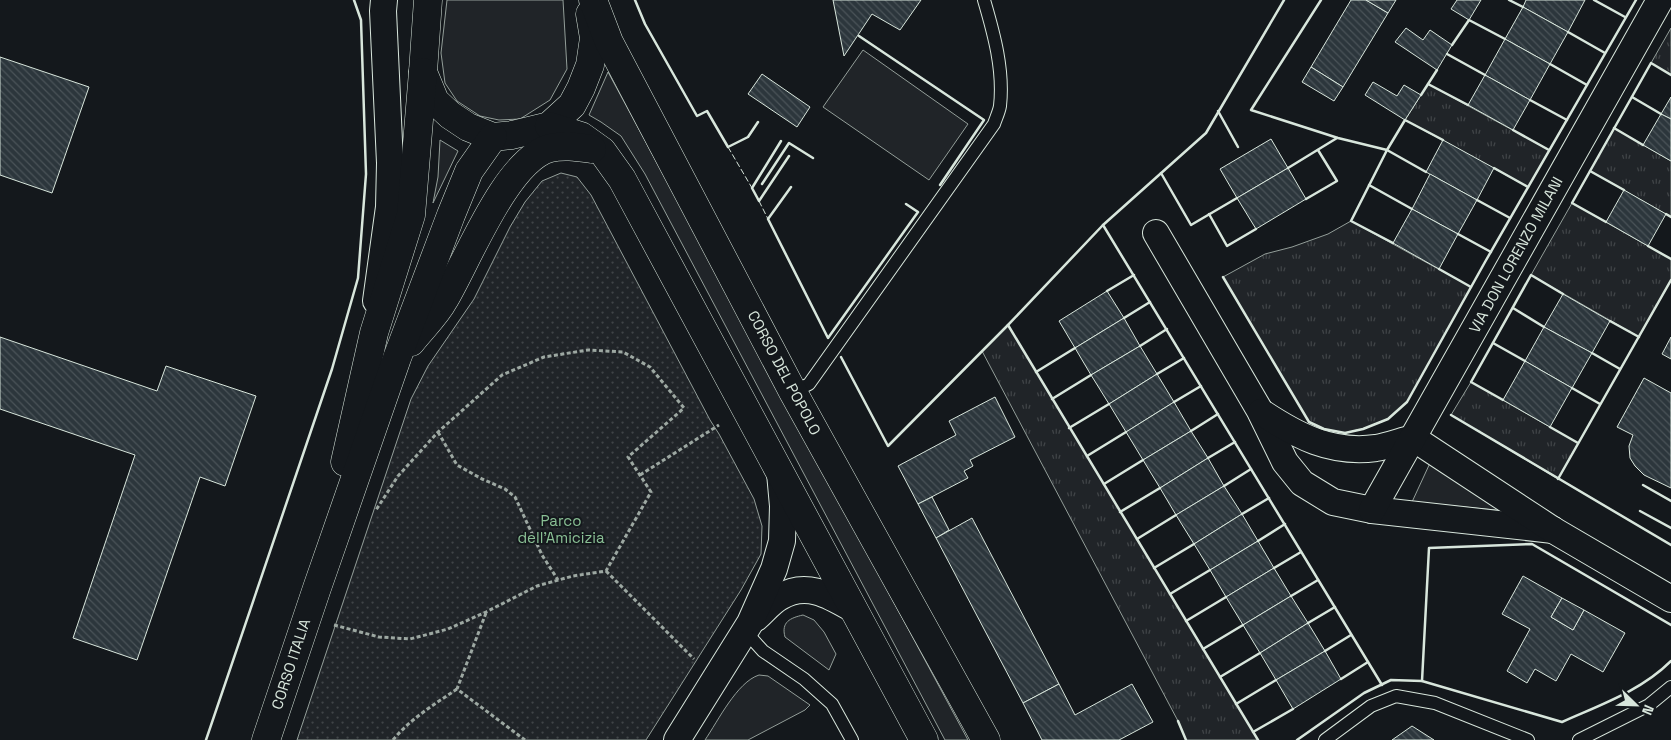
<svg xmlns="http://www.w3.org/2000/svg" width="1671" height="740" viewBox="0 0 1671 740" font-family="'Space Grotesk',sans-serif">
<defs>
<pattern id="grass-tufts" width="24" height="20" patternUnits="userSpaceOnUse" patternTransform="scale(1.25)"><rect width="24" height="20" fill="#202428"/><path d="M3 7l-1-3M5 7V3M7 7l1-3M15 17l-1-3M17 17v-4M19 17l1-3" fill="none" stroke="#404447"/></pattern>
<pattern id="park-dots" width="8" height="8" patternUnits="userSpaceOnUse" patternTransform="scale(1.25)"><rect width="8" height="8" fill="#202428"/><path d="M2 2h.1M6 6h.1" fill="none" stroke="#404447" stroke-width="1.8" stroke-linecap="round"/></pattern>
<pattern id="building-back-hatch" width="6" height="6" patternUnits="userSpaceOnUse" patternTransform="scale(1.25)"><rect width="6" height="6" fill="#2c363c"/><path d="M-1 5l2 2M0 0l6 6M5-1l2 2" fill="none" stroke="#4a5358"/></pattern>
</defs>
<rect width="100%" height="100%" fill="#14181c"/>
<!-- grass -->
<g fill="url(#grass-tufts)" stroke="#939e99">
<path d="M 1671,28 L 1671,75 L 1651,63 Z"/>
<path d="M 1428,84 L 1549,150 L 1528,187 L 1405,120 Z"/>
<path d="M 1614,128 L 1671,161 L 1671,217 L 1590,171 Z"/>
<path d="M 1572,203 L 1671,259 L 1671,280 L 1639,337 L 1531,275 Z"/>
<path d="M 1351,221 L 1471,287 L 1407,402 L 1388,419 L 1363,429 L 1345,433 L 1324,429 L 1309,422 L 1223,277 L 1265,254 L 1292,247 L 1328,234 Z"/>
<path d="M 1008,325 L 1258,740 L 1186,740 L 1178,721 L 982,351 Z"/>
<path d="M 1471,382 L 1578,443 L 1558,479 L 1451,415 Z"/>
</g>
<!-- park -->
<path fill="url(#park-dots)" stroke="#939e99" d="M 561,173 L 577,177 L 591,195 L 710,420 L 719,434 L 754,499 L 762,526 L 761,554 L 741,590 L 646,740 L 297,740 L 411,399 L 428,366 L 474,299 L 510,227 L 525,202 L 542,181 Z"/>
<!-- garden -->
<g fill="#202428" stroke="#939e99">
<path d="M 447,0 L 563,0 L 567,69 L 550,100 L 520,119 L 499,120 L 480,116 L 457,101 L 445,83 L 441,53 Z"/>
<path d="M 863,50 L 968,124 L 929,180 L 823,107 Z"/>
<path d="M 608,72 L 968,740 L 945,740 L 645,174 L 621,136 L 601,122 L 589,115 Z"/>
<path d="M 440,140 L 458,151 L 433,203 L 438,177 Z"/>
<path d="M 1430,463 L 1506,511 L 1412,502 Z"/>
<path d="M 803,615 L 814,620 L 824,632 L 836,654 L 829,670 L 785,637 C 781,622 790,618 803,615 Z"/>
<path d="M 759,675 L 768,676 L 810,705 L 805,710 L 748,740 L 705,740 C 718,721 737,682 759,675 Z"/>
</g>
<!-- building -->
<g fill="url(#building-back-hatch)" stroke="#d8e6dc">
<path d="M 833,0 L 921,0 L 900,30 L 872,14 L 844,56 Z"/>
<path d="M 1351,0 L 1366,0 L 1388,13 L 1343,87 L 1311,67 Z"/>
<path d="M 1366,0 L 1396,0 L 1388,13 Z"/>
<path d="M 1457,0 L 1481,0 L 1469,20 L 1451,9 Z"/>
<path d="M 1526,0 L 1585,0 L 1568,32 L 1523,7 Z"/>
<path d="M 1523,7 L 1568,32 L 1550,64 L 1505,39 Z"/>
<path d="M 1406,28 L 1423,40 L 1430,30 L 1452,45 L 1437,70 L 1395,42 Z"/>
<path d="M 1505,39 L 1550,64 L 1530,100 L 1485,75 Z"/>
<path d="M 0,57 L 89,87 L 52,193 L 0,175 Z"/>
<path d="M 1311,67 L 1343,87 L 1334,101 L 1302,82 Z"/>
<path d="M 762,74 L 810,107 L 797,127 L 748,94 Z"/>
<path d="M 1485,75 L 1530,100 L 1513,130 L 1468,105 Z"/>
<path d="M 1373,82 L 1397,96 L 1404,85 L 1421,95 L 1405,120 L 1365,95 Z"/>
<path d="M 1671,97 L 1671,119 L 1661,114 Z"/>
<path d="M 1661,114 L 1671,119 L 1671,161 L 1643,145 Z"/>
<path d="M 1271,139 L 1288,168 L 1237,198 L 1220,169 Z"/>
<path d="M 1443,140 L 1494,168 L 1477,200 L 1426,172 Z"/>
<path d="M 1288,168 L 1306,199 L 1256,229 L 1237,198 Z"/>
<path d="M 1430,174 L 1477,200 L 1458,234 L 1412,209 Z"/>
<path d="M 1624,190 L 1666,214 L 1648,246 L 1606,222 Z"/>
<path d="M 1412,209 L 1458,234 L 1439,269 L 1393,243 Z"/>
<path d="M 1107,291 L 1124,318 L 1075,348 L 1059,321 Z"/>
<path d="M 1563,294 L 1610,321 L 1592,353 L 1544,327 Z"/>
<path d="M 1124,318 L 1140,346 L 1091,375 L 1075,348 Z"/>
<path d="M 1544,327 L 1592,353 L 1572,388 L 1525,361 Z"/>
<path d="M 0,337 L 157,391 L 166,366 L 256,396 L 225,486 L 200,477 L 137,660 L 73,638 L 135,455 L 0,409 Z"/>
<path d="M 1671,337 L 1671,359 L 1662,354 Z"/>
<path d="M 1140,346 L 1157,374 L 1109,404 L 1091,375 Z"/>
<path d="M 1525,361 L 1572,388 L 1550,427 L 1503,400 Z"/>
<path d="M 1157,374 L 1174,402 L 1126,432 L 1109,404 Z"/>
<path d="M 1644,378 L 1671,393 L 1671,488 L 1644,475 L 1635,466 L 1630,458 L 1629,446 L 1633,435 L 1617,427 Z"/>
<path d="M 995,397 L 1015,437 L 970,460 L 973,466 L 964,471 L 968,478 L 918,504 L 898,466 L 956,435 L 949,421 Z"/>
<path d="M 1174,402 L 1191,431 L 1143,460 L 1126,432 Z"/>
<path d="M 1191,431 L 1208,458 L 1160,488 L 1143,460 Z"/>
<path d="M 1208,458 L 1224,486 L 1176,515 L 1160,488 Z"/>
<path d="M 1224,486 L 1242,514 L 1194,544 L 1176,515 Z"/>
<path d="M 932,497 L 949,530 L 936,538 L 918,504 Z"/>
<path d="M 1242,514 L 1258,541 L 1210,570 L 1194,544 Z"/>
<path d="M 972,518 L 1059,684 L 1023,703 L 936,538 Z"/>
<path d="M 1258,541 L 1274,568 L 1226,597 L 1210,570 Z"/>
<path d="M 1274,568 L 1291,596 L 1243,625 L 1226,597 Z"/>
<path d="M 1523,576 L 1562,598 L 1551,617 L 1573,630 L 1584,610 L 1625,633 L 1603,672 L 1571,654 L 1556,681 L 1535,669 L 1527,683 L 1507,671 L 1530,629 L 1502,614 Z"/>
<path d="M 1291,596 L 1308,623 L 1260,653 L 1243,625 Z"/>
<path d="M 1562,598 L 1584,610 L 1573,630 L 1551,617 Z"/>
<path d="M 1308,623 L 1325,651 L 1276,680 L 1260,653 Z"/>
<path d="M 1325,651 L 1341,679 L 1293,709 L 1276,680 Z"/>
<path d="M 1059,684 L 1075,715 L 1132,684 L 1153,722 L 1119,740 L 1042,740 L 1023,703 Z"/>
<path d="M 1412,726 L 1434,740 L 1392,740 Z"/>
</g>
<g fill="none" stroke-linecap="round" stroke-linejoin="round">
<!-- lane casing -->
<g stroke="#d8e6dc" stroke-width="14">
<g id="lane">
<path d="M 793,392 L 809,384 L 994,124 C 996,118 999,112 1000,106 C 1004,70 994,34 984,0"/>
<path d="M 745,631 L 763,651 L 804,679 L 832,704 L 852,740"/>
<path d="M 1325,740 L 1371,706 L 1396,696 L 1435,703 L 1528,740"/>
<path d="M 1579,740 L 1649,705 L 1671,687"/>
</g>
</g>
<!-- street casing -->
<g stroke="#d8e6dc" stroke-width="28">
<g id="street">
<path d="M 1156,233 L 1260,411 L 1285,462 L 1302,483 L 1333,502 L 1372,510 L 1553,530"/>
<path d="M 376,301 L 389,207 L 390,163 L 383,11 L 384,0"/>
<path d="M 1261,412 C 1297,436 1331,454 1376,448 C 1388,446 1401,441 1413,438 L 1553,530 L 1671,599"/>
<path d="M 1372,510 L 1660,0"/>
<path d="M 756,618 C 764,611 771,602 780,597 C 806,581 829,595 853,609"/>
<path d="M 677,740 L 750,623 L 774,569 L 782,541 L 783,506 L 780,473"/>
</g>
</g>
<!-- secondary casing -->
<g stroke="#d8e6dc" stroke-width="29">
<g id="secondary">
<path d="M 428,0 L 423,72 L 435,101 L 450,115 L 468,127 L 493,137 L 512,135 L 549,126 L 572,105 L 581,88 L 590,65 L 594,38 L 590,14"/>
<path d="M 593,0 L 609,42 L 793,392 L 986,740"/>
<path d="M 549,126 L 581,136 L 602,151 L 622,179 L 924,740"/>
<path d="M 411,342 C 422,328 436,315 444,300 C 467,262 506,160 550,148 C 564,145 577,147 592,149"/>
<path d="M 345,462 L 374,333 L 411,215 L 423,72"/>
<path d="M 266,740 L 317,588 L 397,358 L 451,215 L 469,171 L 493,137"/>
</g>
</g>
<!-- path -->
<g stroke="#9da8a2" stroke-width="3" stroke-dasharray="4 2.5" stroke-linecap="butt">
<path d="M 438,432 L 457,465 L 482,479 L 505,489 L 515,497 L 542,555 L 558,580"/>
<path d="M 640,475 L 719,425"/>
<path d="M 606,571 L 694,659"/>
<path d="M 486,613 L 457,689 L 525,740"/>
<path d="M 334,625 L 379,637 L 410,639 L 448,629 L 486,612 L 537,586 L 573,576 L 606,571 L 651,492 L 628,457 L 684,408 L 650,367 L 623,352 L 588,350 L 544,357 L 502,375 L 438,432 L 398,476 L 376,510"/>
<path d="M 393,740 C 410,719 435,704 457,689"/>
</g>
<!-- lane -->
<use href="#lane" stroke="#14181c" stroke-width="12"/>
<!-- street -->
<use href="#street" stroke="#14181c" stroke-width="26"/>
<!-- secondary -->
<use href="#secondary" stroke="#14181c" stroke-width="28"/>
<!-- fence -->
<g stroke="#d8e6dc" stroke-width="1" stroke-dasharray="6 2.5" stroke-linecap="butt">
<path d="M 728,147 L 752,188"/>
<path d="M 759,201 L 768,219"/>
</g>
<!-- wall -->
<g stroke="#d8e6dc" stroke-width="2.5">
<path d="M 635,0 L 645,24 L 697,116 L 707,111 L 728,147 L 748,137 L 758,122"/>
<path d="M 1321,0 L 1251,110 L 1338,138 L 1387,150 L 1426,172"/>
<path d="M 1509,0 L 1523,7"/>
<path d="M 1594,0 L 1625,17"/>
<path d="M 1568,32 L 1605,53"/>
<path d="M 859,36 L 984,120 L 940,185"/>
<path d="M 1452,45 L 1469,20 L 1505,39"/>
<path d="M 1447,54 L 1485,75"/>
<path d="M 1550,64 L 1587,85"/>
<path d="M 1428,84 L 1468,105"/>
<path d="M 1421,95 L 1437,70"/>
<path d="M 1632,97 L 1661,114"/>
<path d="M 1530,100 L 1567,120"/>
<path d="M 1218,111 L 1238,147"/>
<path d="M 1614,128 L 1643,145"/>
<path d="M 1513,130 L 1549,150"/>
<path d="M 781,141 L 752,188 L 759,201 L 789,156"/>
<path d="M 1288,168 L 1337,138"/>
<path d="M 1494,168 L 1528,187"/>
<path d="M 1590,171 L 1624,190"/>
<path d="M 1161,173 L 1191,225 L 1237,198"/>
<path d="M 762,184 L 789,143 L 813,158"/>
<path d="M 1369,185 L 1412,209"/>
<path d="M 791,187 L 768,219 L 828,338 L 918,212 L 906,204"/>
<path d="M 1306,199 L 1337,181 L 1318,150"/>
<path d="M 1477,200 L 1510,218"/>
<path d="M 1209,214 L 1227,246 L 1256,229"/>
<path d="M 1666,214 L 1671,217"/>
<path d="M 1606,222 L 1572,203 L 1651,63 L 1671,75"/>
<path d="M 1103,225 L 1382,685"/>
<path d="M 1458,234 L 1491,252"/>
<path d="M 1393,243 L 1351,221 L 1387,150 L 1405,120 L 1443,140"/>
<path d="M 1648,246 L 1671,259"/>
<path d="M 1439,269 L 1471,287"/>
<path d="M 1223,277 L 1309,422 L 1324,429 L 1345,433 L 1363,429 L 1388,419 L 1407,402 L 1485,262 L 1636,0"/>
<path d="M 1107,291 L 1134,275"/>
<path d="M 1513,308 L 1544,327"/>
<path d="M 1124,318 L 1150,302"/>
<path d="M 1610,321 L 1639,337"/>
<path d="M 1008,325 L 1258,740"/>
<path d="M 1493,343 L 1525,361"/>
<path d="M 1140,346 L 1167,329"/>
<path d="M 1592,353 L 1620,369"/>
<path d="M 841,357 L 888,446 L 1008,325 L 1103,225 L 1206,133 L 1284,0"/>
<path d="M 1036,372 L 1075,348"/>
<path d="M 1157,374 L 1184,358"/>
<path d="M 1572,388 L 1600,404"/>
<path d="M 1052,399 L 1091,375"/>
<path d="M 1503,400 L 1471,382 L 1531,275 L 1563,294"/>
<path d="M 1174,402 L 1201,386"/>
<path d="M 1451,415 L 1671,545"/>
<path d="M 1550,427 L 1578,443"/>
<path d="M 1069,428 L 1109,404"/>
<path d="M 1191,431 L 1218,414"/>
<path d="M 1087,456 L 1126,432"/>
<path d="M 1208,458 L 1235,442"/>
<path d="M 1558,479 L 1671,280"/>
<path d="M 1104,484 L 1143,460"/>
<path d="M 1643,485 L 1671,501"/>
<path d="M 1224,486 L 1251,469"/>
<path d="M 1640,511 L 1671,528"/>
<path d="M 1120,512 L 1160,488"/>
<path d="M 1242,514 L 1269,498"/>
<path d="M 1137,539 L 1176,515"/>
<path d="M 1258,541 L 1285,524"/>
<path d="M 1154,568 L 1194,544"/>
<path d="M 1274,568 L 1301,552"/>
<path d="M 1170,594 L 1210,570"/>
<path d="M 1291,596 L 1318,580"/>
<path d="M 1186,621 L 1226,597"/>
<path d="M 1308,623 L 1335,607"/>
<path d="M 1203,649 L 1243,625"/>
<path d="M 1325,651 L 1351,635"/>
<path d="M 1220,677 L 1260,653"/>
<path d="M 1341,679 L 1368,662"/>
<path d="M 1422,681 L 1429,548 L 1532,544 L 1671,625"/>
<path d="M 1236,704 L 1276,680"/>
<path d="M 1178,721 L 1186,740"/>
<path d="M 1253,732 L 1293,709"/>
<path d="M 206,740 L 332,369 L 358,278 L 366,174 L 361,20 L 354,0"/>
<path d="M 1297,740 L 1364,693 L 1391,680 L 1422,681 L 1562,722 C 1600,705 1641,691 1671,661"/>
</g>
</g>
<g text-anchor="middle" stroke-width="4" stroke-linejoin="round" paint-order="stroke">
<!-- street labels -->
<g font-size="15" fill="#d8e6dc" stroke="#14181c">
<text transform="translate(1516 255) rotate(-61)" y="5">VIA DON LORENZO MILANI</text>
<text transform="translate(784 373) rotate(62)" y="5">CORSO DEL POPOLO</text>
<text transform="translate(291 664) rotate(-72)" y="5">CORSO ITALIA</text>
</g>
<!-- park labels -->
<g font-size="15" fill="#8ac095" stroke="#14181c">
<text x="561" y="526">Parco<tspan x="561" dy="17">dell'Amicizia</tspan></text>
</g>
</g>
<!-- north arrow -->
<g transform="translate(1636 705) rotate(113)" stroke="#14181c" stroke-width="4" paint-order="stroke">
<path d="M0-4L9 19L0 12L-9 19Z" fill="#d8e6dc"/>
<text y="-8" font-size="14" font-weight="bold" text-anchor="middle" fill="#d8e6dc">N</text>
</g>
</svg>
